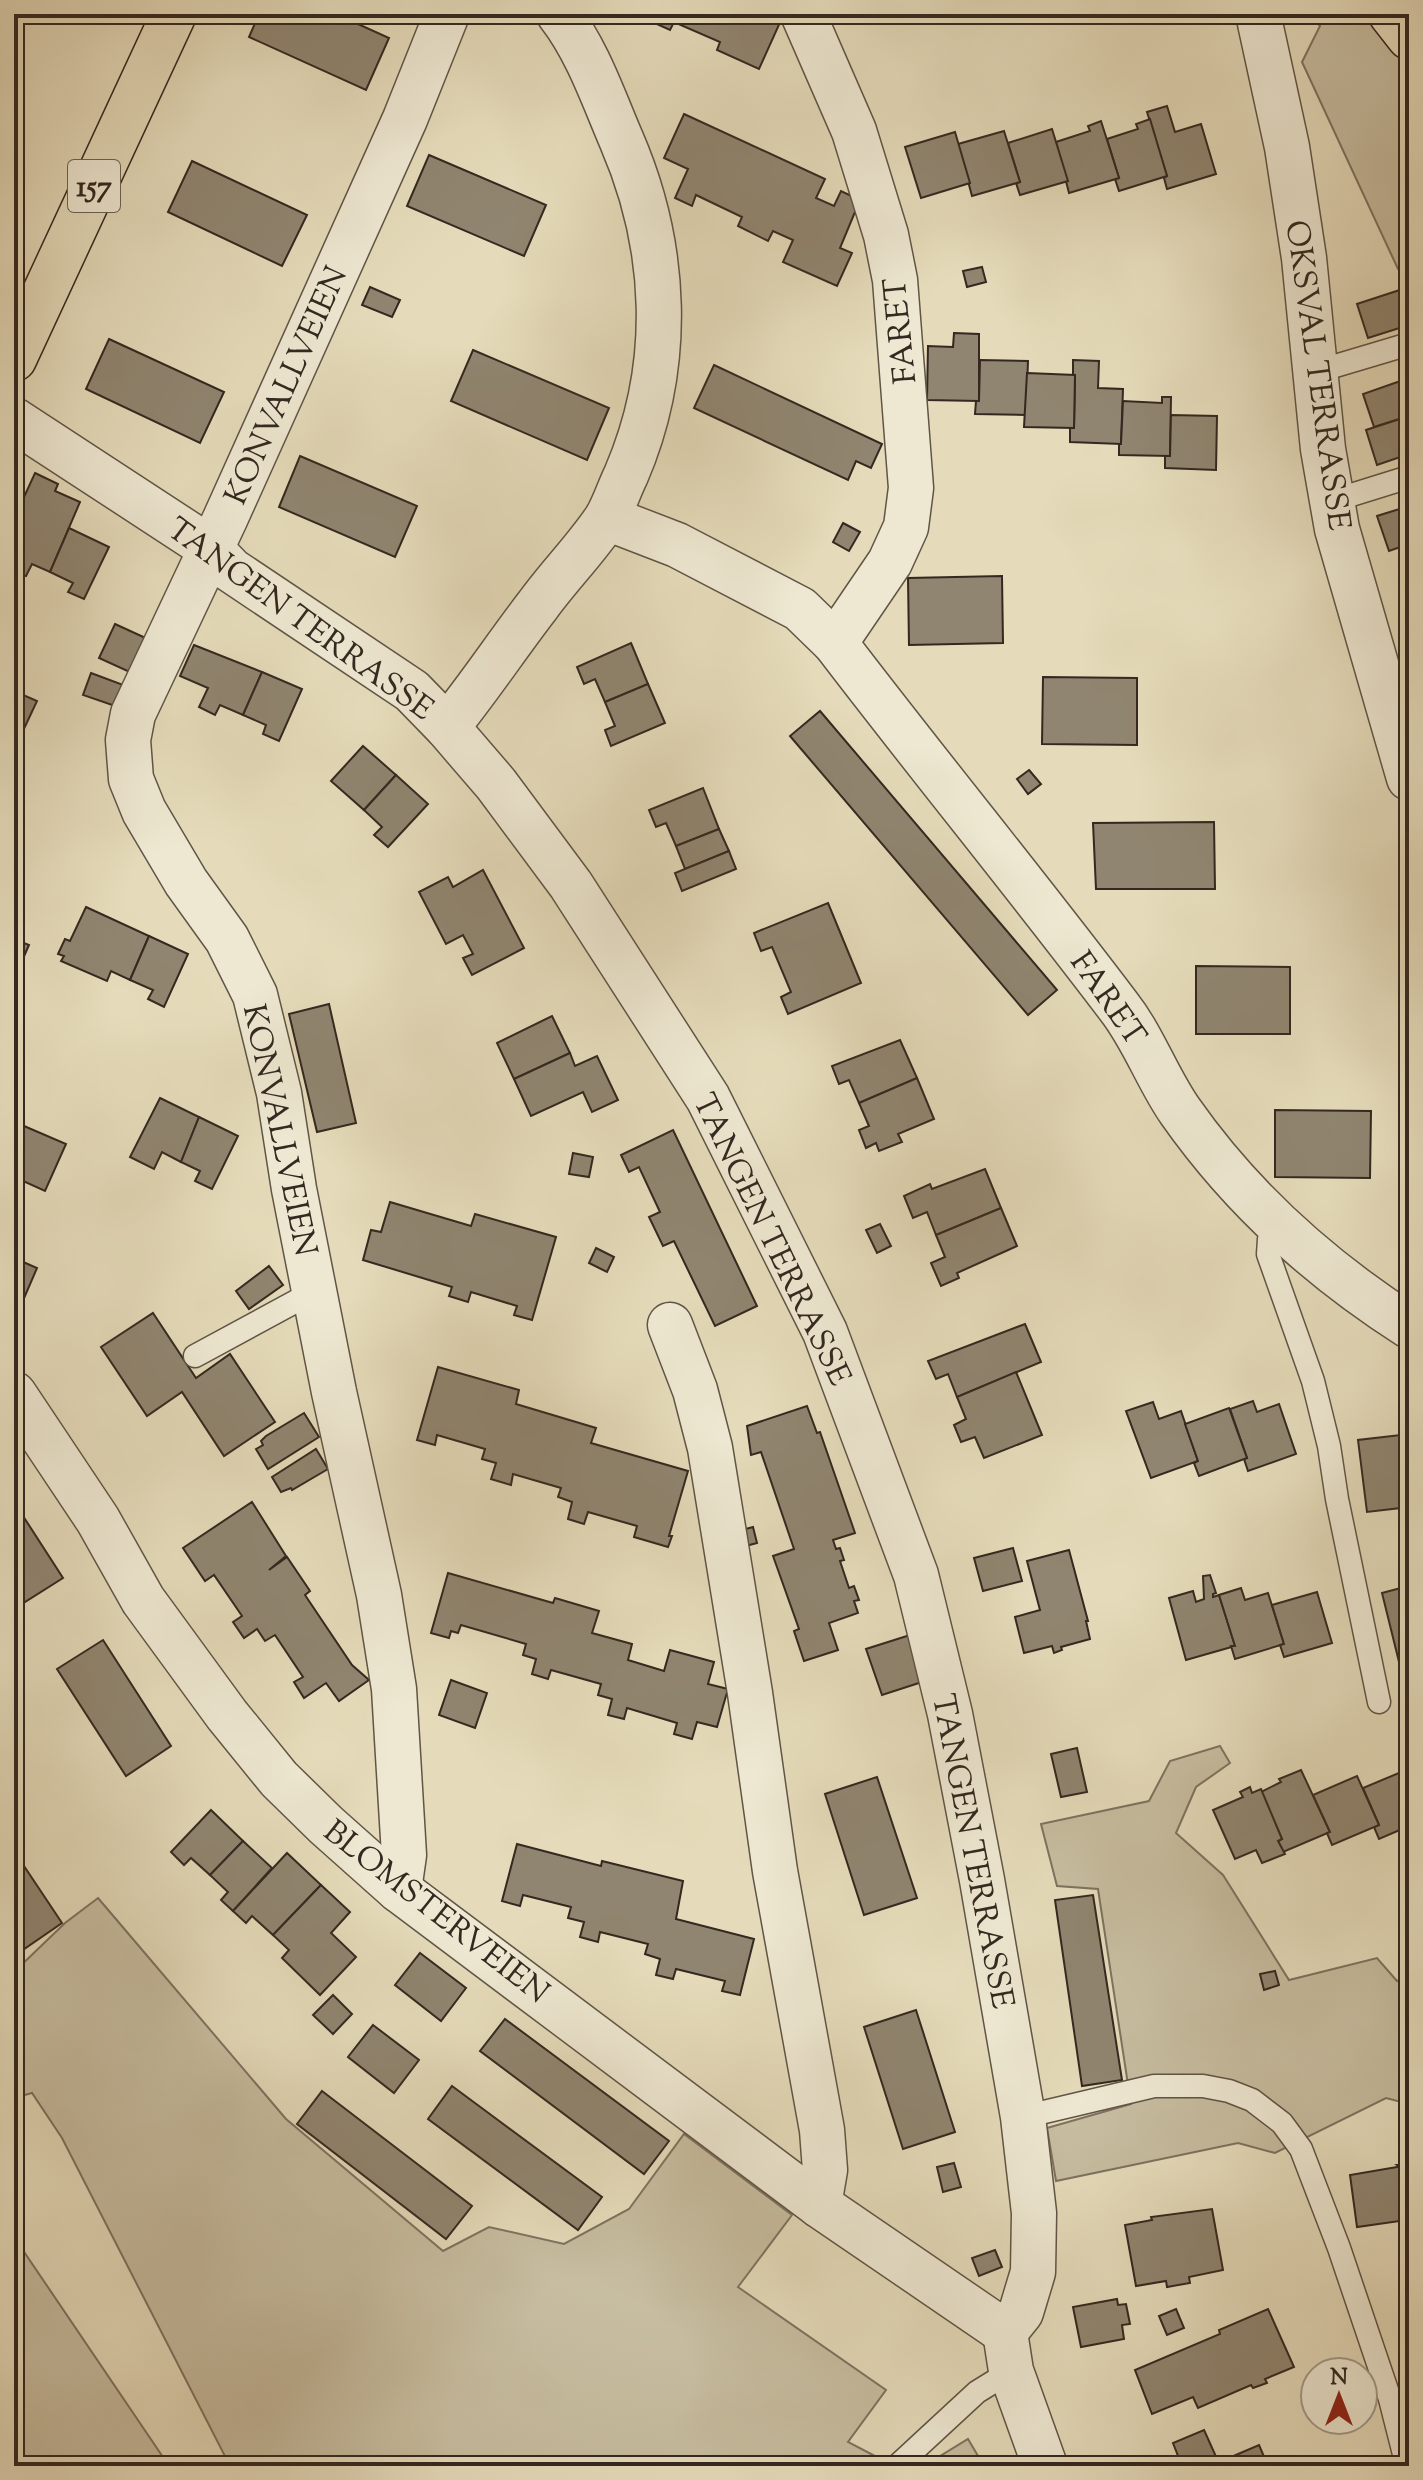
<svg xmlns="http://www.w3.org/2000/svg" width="1423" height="2480" viewBox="0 0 1423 2480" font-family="'Sorts Mill Goudy',serif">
<rect width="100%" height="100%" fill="#e5dbba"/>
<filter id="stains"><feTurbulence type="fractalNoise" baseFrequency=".0025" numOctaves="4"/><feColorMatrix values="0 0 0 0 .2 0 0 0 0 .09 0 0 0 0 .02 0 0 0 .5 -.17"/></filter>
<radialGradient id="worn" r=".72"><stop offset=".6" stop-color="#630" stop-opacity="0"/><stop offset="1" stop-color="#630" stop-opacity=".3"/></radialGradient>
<!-- green -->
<g fill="#c7bda0" stroke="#7e7260" stroke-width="2">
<path d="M 1310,14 L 1409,14 L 1409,269 L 1398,269 L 1302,62 L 1320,26 Z"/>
<path d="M 1220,1746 L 1230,1763 L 1196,1787 L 1176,1833 L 1223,1875 L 1289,1980 L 1377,1958 L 1397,1981 L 1409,1977 L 1409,2104 L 1386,2098 L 1275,2153 L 1238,2143 L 1056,2181 L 1047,2128 L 1131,2104 L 1098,1889 L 1057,1886 L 1041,1824 L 1149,1801 L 1170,1761 Z"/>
<path d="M 98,1898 L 286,2119 L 443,2251 L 489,2227 L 564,2244 L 629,2209 L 684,2134 L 792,2215 L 738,2287 L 886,2390 L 848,2442 L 894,2466 L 230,2466 L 62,2138 L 32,2093 L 14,2098 L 14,1972 L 65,1923 Z"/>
<path d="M 14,2237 L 169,2466 L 14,2466 Z"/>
<path d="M 968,2439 L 984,2466 L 924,2466 Z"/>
</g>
<!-- building -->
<g fill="#908570" stroke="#342820" stroke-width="2">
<path d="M 259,14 L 336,14 L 389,38 L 366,90 L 249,37 Z"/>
<path d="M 640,14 L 774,14 L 782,18 L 759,69 L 717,50 L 720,42 L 674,22 L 670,30 L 639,16 Z"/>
<path d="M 1167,106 L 1175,132 L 1201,124 L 1216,174 L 1167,189 L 1164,178 L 1167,176 L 1147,112 Z"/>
<path d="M 684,114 L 825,179 L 816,198 L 834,206 L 841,191 L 860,200 L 840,248 L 852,253 L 837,286 L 783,262 L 793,240 L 773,231 L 768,241 L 738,226 L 742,217 L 696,195 L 692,206 L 675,198 L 688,169 L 664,158 Z"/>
<path d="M 1150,119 L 1167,176 L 1119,191 L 1115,179 L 1119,178 L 1107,139 L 1138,129 L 1136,124 Z"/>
<path d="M 1101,121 L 1119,178 L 1069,193 L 1056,142 L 1090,131 L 1088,126 Z"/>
<path d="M 1052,129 L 1068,181 L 1020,195 L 1016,183 L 1020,182 L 1008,143 Z"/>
<path d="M 1004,131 L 1020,182 L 972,196 L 958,144 Z"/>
<path d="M 955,132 L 970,183 L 921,198 L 905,147 Z"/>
<path d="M 429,155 L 546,205 L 524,256 L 407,206 Z"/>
<path d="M 192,161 L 307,215 L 282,266 L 168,212 Z"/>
<path d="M 982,267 L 986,282 L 967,287 L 963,271 Z"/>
<path d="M 370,287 L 400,300 L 392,317 L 362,305 Z"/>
<path d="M 1409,287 L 1409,325 L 1368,338 L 1357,304 Z"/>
<path d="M 954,333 L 979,334 L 979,401 L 927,400 L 928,346 L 953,347 Z"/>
<path d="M 109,339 L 224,392 L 200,443 L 86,389 Z"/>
<path d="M 473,350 L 609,408 L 587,460 L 451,401 Z"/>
<path d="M 980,360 L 1028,361 L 1026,415 L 975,414 L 976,401 L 979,401 Z"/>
<path d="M 1073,360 L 1099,361 L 1098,388 L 1123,389 L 1121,444 L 1070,442 L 1070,428 L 1074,428 L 1075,375 L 1073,375 Z"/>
<path d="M 714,365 L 882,444 L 871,468 L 856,461 L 848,480 L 694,408 Z"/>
<path d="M 1027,373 L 1075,375 L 1074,428 L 1024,427 Z"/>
<path d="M 1409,378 L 1409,416 L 1374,427 L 1363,394 Z"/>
<path d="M 1162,397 L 1171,397 L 1170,456 L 1119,455 L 1119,444 L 1121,444 L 1123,401 L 1162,403 Z"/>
<path d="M 1171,415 L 1217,416 L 1216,470 L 1165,468 L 1165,456 L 1170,456 Z"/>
<path d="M 1409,416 L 1409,454 L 1377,465 L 1366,430 Z"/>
<path d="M 300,456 L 417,506 L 395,557 L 279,507 Z"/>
<path d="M 35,473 L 58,484 L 55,491 L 80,502 L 50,572 L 32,564 L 26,576 L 17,573 L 19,569 L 14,567 L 14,519 Z"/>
<path d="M 1409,506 L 1409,544 L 1389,551 L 1377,516 Z"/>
<path d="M 843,523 L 860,532 L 849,551 L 833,542 Z"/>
<path d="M 69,528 L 109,547 L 84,599 L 68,592 L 73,583 L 50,572 Z"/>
<path d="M 1002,576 L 1003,643 L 909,645 L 908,578 Z"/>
<path d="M 115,624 L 150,640 L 134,674 L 99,658 Z"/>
<path d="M 631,643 L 648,684 L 605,702 L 595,679 L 584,684 L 577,667 Z"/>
<path d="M 194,645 L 262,672 L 243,715 L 220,705 L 215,715 L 199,707 L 208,688 L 180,676 Z"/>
<path d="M 262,672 L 302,689 L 279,741 L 263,734 L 266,725 L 243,715 Z"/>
<path d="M 91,673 L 126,686 L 118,707 L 83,695 Z"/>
<path d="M 1043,677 L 1137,678 L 1137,745 L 1042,744 Z"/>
<path d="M 648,684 L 665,723 L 611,746 L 605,730 L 615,726 L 605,702 Z"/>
<path d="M 14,691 L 37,701 L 14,750 Z"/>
<path d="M 820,711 L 1057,990 L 1028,1015 L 790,736 Z"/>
<path d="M 363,746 L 396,775 L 364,810 L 331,781 Z"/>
<path d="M 1029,770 L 1041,784 L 1028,794 L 1017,779 Z"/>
<path d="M 396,775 L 428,804 L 388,847 L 374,835 L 382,827 L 364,810 Z"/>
<path d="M 703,788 L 719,829 L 676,846 L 666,823 L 656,827 L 649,810 Z"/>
<path d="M 1214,822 L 1215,889 L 1096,889 L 1093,823 Z"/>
<path d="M 719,829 L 729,851 L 685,869 L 676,846 Z"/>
<path d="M 729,851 L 736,869 L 682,891 L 675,873 Z"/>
<path d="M 483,870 L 524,948 L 472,975 L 463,958 L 473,954 L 463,935 L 446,944 L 419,892 L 448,877 L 453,887 Z"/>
<path d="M 828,903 L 861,983 L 788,1014 L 781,997 L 791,992 L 772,947 L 761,951 L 754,933 Z"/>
<path d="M 86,907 L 149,936 L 130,980 L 111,971 L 107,981 L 61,961 L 64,956 L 58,954 L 65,939 L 70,941 Z"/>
<path d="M 149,936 L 188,954 L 164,1007 L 148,999 L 153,990 L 130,980 Z"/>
<path d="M 14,939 L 29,945 L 14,979 Z"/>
<path d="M 1196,966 L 1290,967 L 1290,1034 L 1196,1034 Z"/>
<path d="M 329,1004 L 356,1123 L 317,1132 L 289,1014 Z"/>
<path d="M 552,1016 L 570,1053 L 514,1079 L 497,1043 Z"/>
<path d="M 900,1040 L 917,1078 L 859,1103 L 849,1080 L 839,1084 L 832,1066 Z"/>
<path d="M 570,1053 L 575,1066 L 597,1056 L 618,1100 L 592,1112 L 583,1092 L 531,1116 L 514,1079 Z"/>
<path d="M 917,1078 L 934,1119 L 898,1134 L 902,1142 L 879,1151 L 876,1143 L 866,1148 L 859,1130 L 869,1126 L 859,1103 Z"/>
<path d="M 160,1098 L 199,1117 L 181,1162 L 162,1152 L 154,1169 L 130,1157 Z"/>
<path d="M 1275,1110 L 1371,1111 L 1370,1178 L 1275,1177 Z"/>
<path d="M 199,1117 L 238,1136 L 212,1189 L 195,1181 L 200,1171 L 181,1162 Z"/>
<path d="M 14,1121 L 24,1126 L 14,1148 Z"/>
<path d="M 24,1126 L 66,1144 L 45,1191 L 21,1180 L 16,1189 L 14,1188 L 14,1148 Z"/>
<path d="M 673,1130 L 757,1306 L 715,1326 L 674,1241 L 663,1246 L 649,1217 L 660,1212 L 639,1167 L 629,1172 L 621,1155 Z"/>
<path d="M 573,1153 L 593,1157 L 589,1177 L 569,1174 Z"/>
<path d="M 985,1169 L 1001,1208 L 936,1235 L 927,1212 L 913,1218 L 904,1196 L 930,1184 L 932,1189 Z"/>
<path d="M 390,1202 L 471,1226 L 475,1214 L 556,1237 L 532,1320 L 514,1315 L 517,1306 L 471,1292 L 468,1302 L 449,1296 L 452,1287 L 363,1260 L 371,1230 L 381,1232 Z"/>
<path d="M 1001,1208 L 1017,1246 L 957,1273 L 959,1278 L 941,1286 L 931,1263 L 945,1257 L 936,1235 Z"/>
<path d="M 880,1224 L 891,1246 L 877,1253 L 866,1230 Z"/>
<path d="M 596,1248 L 614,1257 L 607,1272 L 589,1263 Z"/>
<path d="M 14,1258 L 37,1268 L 19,1310 L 14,1308 Z"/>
<path d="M 269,1266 L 283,1285 L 249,1309 L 236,1291 Z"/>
<path d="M 153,1313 L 196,1378 L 230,1354 L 275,1422 L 224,1456 L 182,1392 L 147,1416 L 101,1347 Z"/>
<path d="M 1025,1324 L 1041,1362 L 957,1397 L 948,1374 L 936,1379 L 928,1361 Z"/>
<path d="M 438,1367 L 519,1390 L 516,1404 L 596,1428 L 591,1443 L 688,1471 L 669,1536 L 672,1536 L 668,1547 L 634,1537 L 637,1526 L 588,1512 L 584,1524 L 568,1519 L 572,1502 L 558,1497 L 561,1488 L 513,1474 L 511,1485 L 491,1479 L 496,1463 L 482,1459 L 485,1449 L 437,1435 L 435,1445 L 417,1440 Z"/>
<path d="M 1016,1372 L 1042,1435 L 984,1458 L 975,1437 L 961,1442 L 954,1425 L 966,1419 L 957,1397 Z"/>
<path d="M 1253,1401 L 1257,1412 L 1279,1404 L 1296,1454 L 1248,1471 L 1244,1459 L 1247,1458 L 1230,1409 Z"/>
<path d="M 1153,1402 L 1159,1419 L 1181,1411 L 1198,1461 L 1151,1478 L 1126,1411 Z"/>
<path d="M 807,1406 L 817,1433 L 820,1432 L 855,1533 L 833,1540 L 836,1549 L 840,1548 L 844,1560 L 840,1561 L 849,1588 L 854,1586 L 859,1600 L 854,1601 L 858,1613 L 829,1623 L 838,1650 L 804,1661 L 794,1631 L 799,1629 L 773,1556 L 794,1549 L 761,1452 L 751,1455 L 747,1426 Z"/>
<path d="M 1229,1408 L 1247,1458 L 1199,1476 L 1194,1463 L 1198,1461 L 1185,1424 Z"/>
<path d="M 304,1413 L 319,1437 L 268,1469 L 256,1449 L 263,1445 L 261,1441 L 266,1436 Z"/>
<path d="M 1409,1434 L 1409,1507 L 1367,1512 L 1358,1440 Z"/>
<path d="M 316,1449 L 328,1469 L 292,1490 L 291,1488 L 281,1492 L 272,1477 Z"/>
<path d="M 14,1502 L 63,1578 L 17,1607 L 14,1602 Z"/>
<path d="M 252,1502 L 286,1556 L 269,1570 L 287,1557 L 310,1591 L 305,1595 L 352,1665 L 369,1680 L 339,1701 L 326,1683 L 304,1698 L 294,1682 L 303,1677 L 275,1635 L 265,1641 L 257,1629 L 244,1638 L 233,1622 L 242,1616 L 214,1575 L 205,1581 L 183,1548 Z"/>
<path d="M 753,1527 L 757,1543 L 742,1547 L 738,1531 Z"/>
<path d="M 1013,1548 L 1022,1581 L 983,1591 L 974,1558 Z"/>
<path d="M 1069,1550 L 1088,1621 L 1086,1621 L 1090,1639 L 1061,1647 L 1062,1650 L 1054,1653 L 1052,1646 L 1024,1653 L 1015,1617 L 1040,1610 L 1027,1561 Z"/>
<path d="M 448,1573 L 553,1603 L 555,1598 L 599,1611 L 592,1633 L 632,1644 L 628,1660 L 664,1671 L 670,1650 L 714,1662 L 708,1684 L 728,1689 L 717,1727 L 697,1722 L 692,1739 L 674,1734 L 677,1723 L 627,1708 L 624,1719 L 608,1715 L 612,1699 L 598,1695 L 601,1684 L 551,1670 L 548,1679 L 532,1674 L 536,1659 L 523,1655 L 526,1644 L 461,1625 L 458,1633 L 451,1631 L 449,1638 L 431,1633 Z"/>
<path d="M 1210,1575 L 1216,1593 L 1213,1594 L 1213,1597 L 1219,1595 L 1235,1646 L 1186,1660 L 1169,1598 L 1193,1591 L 1196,1602 L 1204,1599 L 1203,1576 Z"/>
<path d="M 1408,1586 L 1409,1668 L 1401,1670 L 1382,1593 Z"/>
<path d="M 1241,1588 L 1245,1600 L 1268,1593 L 1284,1644 L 1235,1659 L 1231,1646 L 1235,1646 L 1219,1595 Z"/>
<path d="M 1317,1592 L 1332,1643 L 1284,1657 L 1280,1645 L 1284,1644 L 1272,1605 Z"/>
<path d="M 910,1635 L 925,1681 L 882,1695 L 866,1649 Z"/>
<path d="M 103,1640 L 171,1746 L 126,1776 L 57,1669 Z"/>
<path d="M 451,1680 L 487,1693 L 475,1728 L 439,1715 Z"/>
<path d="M 1077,1748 L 1087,1792 L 1061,1797 L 1051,1754 Z"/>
<path d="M 1301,1770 L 1330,1832 L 1283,1852 L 1278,1841 L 1282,1839 L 1261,1792 L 1281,1782 L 1279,1779 Z"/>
<path d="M 1406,1770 L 1409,1777 L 1409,1826 L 1379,1839 L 1374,1827 L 1379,1825 L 1363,1788 Z"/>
<path d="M 1357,1776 L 1379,1825 L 1332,1845 L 1327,1833 L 1330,1832 L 1313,1795 Z"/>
<path d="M 877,1777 L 917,1898 L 864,1915 L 825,1794 Z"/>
<path d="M 1250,1787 L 1252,1793 L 1261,1789 L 1282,1839 L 1278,1841 L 1285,1854 L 1262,1863 L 1256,1850 L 1235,1859 L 1213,1810 L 1243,1797 L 1240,1792 Z"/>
<path d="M 211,1810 L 243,1841 L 210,1875 L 191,1858 L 184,1865 L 171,1852 Z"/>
<path d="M 243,1841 L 272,1868 L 233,1911 L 221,1900 L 228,1892 L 210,1875 Z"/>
<path d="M 517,1844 L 601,1866 L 602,1861 L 683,1881 L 676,1919 L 754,1939 L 740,1995 L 722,1991 L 725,1981 L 676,1969 L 673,1979 L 656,1975 L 660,1959 L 645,1954 L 648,1944 L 600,1932 L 598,1942 L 580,1937 L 584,1922 L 568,1918 L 571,1907 L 523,1895 L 520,1906 L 502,1901 Z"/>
<path d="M 14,1851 L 62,1923 L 14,1956 Z"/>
<path d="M 287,1853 L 321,1885 L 273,1935 L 252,1916 L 246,1923 L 233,1911 Z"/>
<path d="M 321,1885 L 350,1912 L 331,1933 L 356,1957 L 320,1995 L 282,1958 L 289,1950 L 273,1935 Z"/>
<path d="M 1093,1895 L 1122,2080 L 1082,2086 L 1055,1900 Z"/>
<path d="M 420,1953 L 466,1988 L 441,2021 L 395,1985 Z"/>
<path d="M 1275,1971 L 1279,1985 L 1264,1990 L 1260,1974 Z"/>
<path d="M 333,1995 L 352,2014 L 333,2034 L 313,2015 Z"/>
<path d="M 916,2010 L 955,2132 L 903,2149 L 864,2027 Z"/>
<path d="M 505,2019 L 669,2141 L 644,2174 L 480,2051 Z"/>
<path d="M 373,2025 L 419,2060 L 394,2093 L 348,2057 Z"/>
<path d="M 452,2086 L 602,2197 L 578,2230 L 428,2119 Z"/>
<path d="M 322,2091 L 472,2206 L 446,2239 L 297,2124 Z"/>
<path d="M 954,2163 L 961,2187 L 943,2192 L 937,2167 Z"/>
<path d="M 1409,2164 L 1409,2232 L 1407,2232 L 1405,2220 L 1407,2220 L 1400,2167 L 1397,2165 Z"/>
<path d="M 1397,2167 L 1400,2167 L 1407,2220 L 1357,2227 L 1350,2175 Z"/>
<path d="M 1212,2209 L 1223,2270 L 1189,2277 L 1190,2283 L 1167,2287 L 1166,2281 L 1136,2286 L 1125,2225 L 1152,2220 L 1151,2217 Z"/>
<path d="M 995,2250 L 1002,2267 L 979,2276 L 972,2258 Z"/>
<path d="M 1117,2299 L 1118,2305 L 1126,2304 L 1130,2324 L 1122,2325 L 1124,2339 L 1081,2347 L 1073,2307 Z"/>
<path d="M 1176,2309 L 1184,2328 L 1167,2335 L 1159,2316 Z"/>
<path d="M 1268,2309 L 1294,2367 L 1265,2379 L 1267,2383 L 1253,2388 L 1251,2385 L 1198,2408 L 1193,2397 L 1152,2414 L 1135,2370 L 1220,2334 L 1219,2330 Z"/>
<path d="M 1204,2430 L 1218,2461 L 1206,2466 L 1182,2466 L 1173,2443 Z"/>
<path d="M 1259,2445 L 1268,2466 L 1210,2466 Z"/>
</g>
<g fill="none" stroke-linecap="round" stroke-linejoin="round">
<!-- service casing -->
<g stroke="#605546" stroke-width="25">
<g id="service">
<path d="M 1315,372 L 1409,344"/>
<path d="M 1332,501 L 1409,477"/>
<path d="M 1279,1227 L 1269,1239 L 1268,1254 L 1313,1381 L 1329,1446 L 1337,1499 L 1379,1702"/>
<path d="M 195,1356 L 315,1291"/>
<path d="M 1023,2117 L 1154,2086 L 1203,2086 L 1229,2091 L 1252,2100 L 1282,2123 L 1301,2149 L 1339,2248 L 1390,2399 L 1407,2466"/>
<path d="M 897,2466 L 977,2392 L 1011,2371"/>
</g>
</g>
<!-- minor casing -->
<g stroke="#605546" stroke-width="47">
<g id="minor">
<path d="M 803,14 L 854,131 L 886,235 L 895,280 L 911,488 L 906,527 L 890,562 L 835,643"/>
<path d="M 1261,14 L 1260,23 L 1287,147 L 1304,258 L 1323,449 L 1337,529 L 1409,778"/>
<path d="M 14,420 L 210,548 L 231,570 L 412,691 L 447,727 L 496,784 L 571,885 L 708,1098 L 825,1332 L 916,1575 L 950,1714 L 982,1880 L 1023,2117 L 1034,2213 L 1033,2272 L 1021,2312 L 1005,2332"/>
<path d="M 607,518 L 677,545 L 800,609 L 835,643 C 928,765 1026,884 1119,1007 C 1144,1039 1157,1078 1180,1111 C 1241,1198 1320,1269 1409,1326"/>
<path d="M 447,727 C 479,688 507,645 538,605 C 559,576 586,549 606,519 C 614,506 619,489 626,475 C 673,366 668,247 621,139 C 603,97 587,50 559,14"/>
<path d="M 670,1325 L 695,1390 L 710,1448 L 750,1693 L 775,1871 L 822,2130 L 825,2170 L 819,2205"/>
<path d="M 14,1394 L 98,1520 L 143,1600 L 227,1715 L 279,1779 L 326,1825 L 399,1890 L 819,2205 L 1005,2332"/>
<path d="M 399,1890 L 404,1855 L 394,1689 L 379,1595 L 334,1392 L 294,1189 L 279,1093 L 255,995 L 227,939 L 186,882 L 144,811 L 131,779 L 128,740 L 133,714 L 225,519 L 405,119 L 447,14"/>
<path d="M 1005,2332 L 1011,2371 L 1045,2466"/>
</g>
</g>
<!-- primary casing -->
<g stroke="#342820" stroke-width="47">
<g id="primary">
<path d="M 1391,14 L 1409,37"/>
<path d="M 14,359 L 174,14"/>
</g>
</g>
<!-- service -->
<use href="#service" stroke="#eee8d2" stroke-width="22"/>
<!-- minor -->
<use href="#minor" stroke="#eee8d2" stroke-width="44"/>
<!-- primary -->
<use href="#primary" stroke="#e5dbba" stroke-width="44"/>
</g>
<g text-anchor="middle" stroke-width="7" stroke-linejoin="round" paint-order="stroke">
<!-- shield labels -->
<rect fill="#eee8d2" stroke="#6c6255" stroke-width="2" x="68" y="160" width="52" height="52" rx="6"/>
<g font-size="30" font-weight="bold" fill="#342820">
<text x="94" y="196">157</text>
</g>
<!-- street labels -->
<g font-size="32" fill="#342820" stroke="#eee8d2">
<text transform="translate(899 331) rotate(-96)" y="11">FARET</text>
<text transform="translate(1319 375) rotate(82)" y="11">OKSVAL TERRASSE</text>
<text transform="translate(285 385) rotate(-66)" y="11">KONVALLVEIEN</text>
<text transform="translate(301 618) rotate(36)" y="11">TANGEN TERRASSE</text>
<text transform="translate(1109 998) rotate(55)" y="11">FARET</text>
<text transform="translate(281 1130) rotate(78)" y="11">KONVALLVEIEN</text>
<text transform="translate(773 1239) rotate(64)" y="11">TANGEN TERRASSE</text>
<text transform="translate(974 1851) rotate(79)" y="11">TANGEN TERRASSE</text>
<text transform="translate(437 1911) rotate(38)" y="11">BLOMSTERVEIEN</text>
</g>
</g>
<!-- margin -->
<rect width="1423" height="2480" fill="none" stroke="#e5dbba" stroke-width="48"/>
<rect x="16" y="16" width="1391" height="2448" fill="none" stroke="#342820" stroke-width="4"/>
<rect x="24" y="24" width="1375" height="2432" fill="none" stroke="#342820" stroke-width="2"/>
<!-- north arrow -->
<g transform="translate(1339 2396)"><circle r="38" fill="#eee8d2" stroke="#a49b8b" stroke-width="2"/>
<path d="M0-6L14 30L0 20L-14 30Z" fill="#8f2418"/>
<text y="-12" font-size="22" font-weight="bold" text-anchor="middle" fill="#342820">N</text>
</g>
<rect width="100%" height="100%" filter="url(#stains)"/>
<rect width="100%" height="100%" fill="url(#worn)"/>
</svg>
